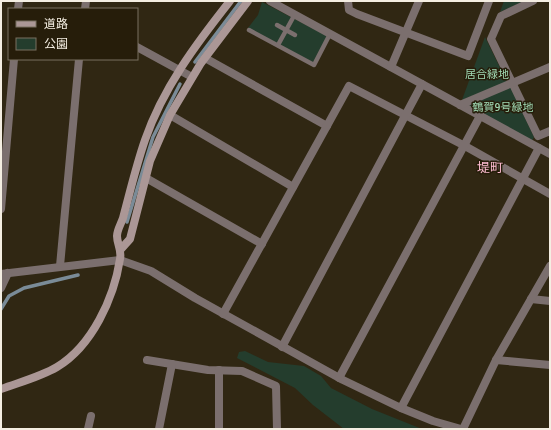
<svg xmlns="http://www.w3.org/2000/svg" width="551" height="430" viewBox="0 0 551 430" font-family="Signika,'Noto Sans JP',sans-serif">
<rect width="100%" height="100%" fill="#302713"/>
<!-- green -->
<g fill="#243d2d">
<path d="M 504,1 L 525,1 L 500,12 Z"/>
<path d="M 262,2 L 327,36 L 314,63 L 248,28 L 258,15 Z"/>
<path d="M 485,37 L 507,82 L 462,100 Z"/>
<path d="M 510,86 L 534,137 L 532,141 L 467,105 Z"/>
<path d="M 245,351 L 268,362 L 304,366 L 321,376 L 331,388 L 372,409 L 422,429 L 344,429 L 313,405 L 295,388 L 237,358 L 239,352 Z"/>
</g>
<g fill="none" stroke-linecap="round" stroke-linejoin="round">
<!-- stream -->
<g stroke="#7a8b97" stroke-width="3.5">
<path d="M 195,62 L 241,1"/>
<path d="M 127,222 L 153,137 L 180,84"/>
<path d="M 1,309 L 9,296 L 24,288 L 78,275"/>
</g>
<!-- lane -->
<g stroke="#7b6f6e" stroke-width="4.5">
<path d="M 277,25 L 295,35"/>
<path d="M 249,30 L 314,65 L 330,34"/>
<path d="M 278,45 L 295,14"/>
</g>
<!-- street -->
<g stroke="#7b6f6e" stroke-width="8">
<path d="M 270,1 L 550,154"/>
<path d="M 348,1 L 349,10 L 357,14 L 468,56 L 489,1"/>
<path d="M 533,1 L 501,16 L 491,39 L 538,136 L 550,131"/>
<path d="M 18,9 L 19,1"/>
<path d="M 85,9 L 86,1"/>
<path d="M 137,47 L 192,77"/>
<path d="M 205,58 L 327,126"/>
<path d="M 391,67 L 419,1"/>
<path d="M 460,105 L 550,67"/>
<path d="M 170,115 L 293,187"/>
<path d="M 146,178 L 262,244"/>
<path d="M 1,209 L 14,59"/>
<path d="M 60,266 L 79,59"/>
<path d="M 1,274 L 120,260 L 151,271 L 195,298 L 343,380 L 401,408 L 433,421 L 461,429"/>
<path d="M 1,288 L 8,273"/>
<path d="M 531,299 L 550,301"/>
<path d="M 223,314 L 349,86 L 465,146 L 550,194"/>
<path d="M 282,347 L 422,84"/>
<path d="M 147,360 L 208,370 L 242,371 L 276,386 L 277,429"/>
<path d="M 496,360 L 550,365"/>
<path d="M 339,378 L 480,116"/>
<path d="M 401,408 L 539,148"/>
<path d="M 88,429 L 91,416"/>
<path d="M 159,429 L 172,364"/>
<path d="M 219,429 L 219,370"/>
<path d="M 463,429 L 496,360 L 550,266"/>
</g>
<!-- secondary -->
<g stroke="#ab9796" stroke-width="8">
<path d="M 121,249 L 130,239 L 150,161 L 170,115 L 201,63 L 248,1"/>
<path d="M 1,389 C 20,382 40,377 57,367 C 92,346 114,298 120,259 C 122,250 117,244 117,236 C 117,230 121,224 123,218 C 130,192 136,166 145,140 C 163,88 196,44 230,1"/>
</g>
</g>
<g text-anchor="middle" stroke-width="3" stroke-linejoin="round" paint-order="stroke">
<!-- park labels -->
<g font-size="11" fill="#a0d9b3" stroke="#261d0a">
<text x="487" y="78">居合緑地</text>
<text x="503" y="111">鶴賀9号緑地</text>
</g>
<!-- quarter labels -->
<g font-size="13" fill="#ffbdd3" stroke="#261d0a">
<text x="490" y="172">堤町</text>
</g>
</g>
<!-- border -->
<rect width="551" height="430" fill="none" stroke="#f4eee2" stroke-width="4"/>
<!-- legend -->
<rect x="8" y="8" width="130" height="52" fill="#261d0a" stroke="#787160"/>
<rect x="16" y="21" width="20" height="6" fill="#ab9796" stroke="#787160"/>
<text x="44" y="28" font-size="12" fill="#f4eee2">道路</text>
<rect x="16" y="38" width="20" height="12" fill="#243d2d" stroke="#787160"/>
<text x="44" y="48" font-size="12" fill="#f4eee2">公園</text>
</svg>
